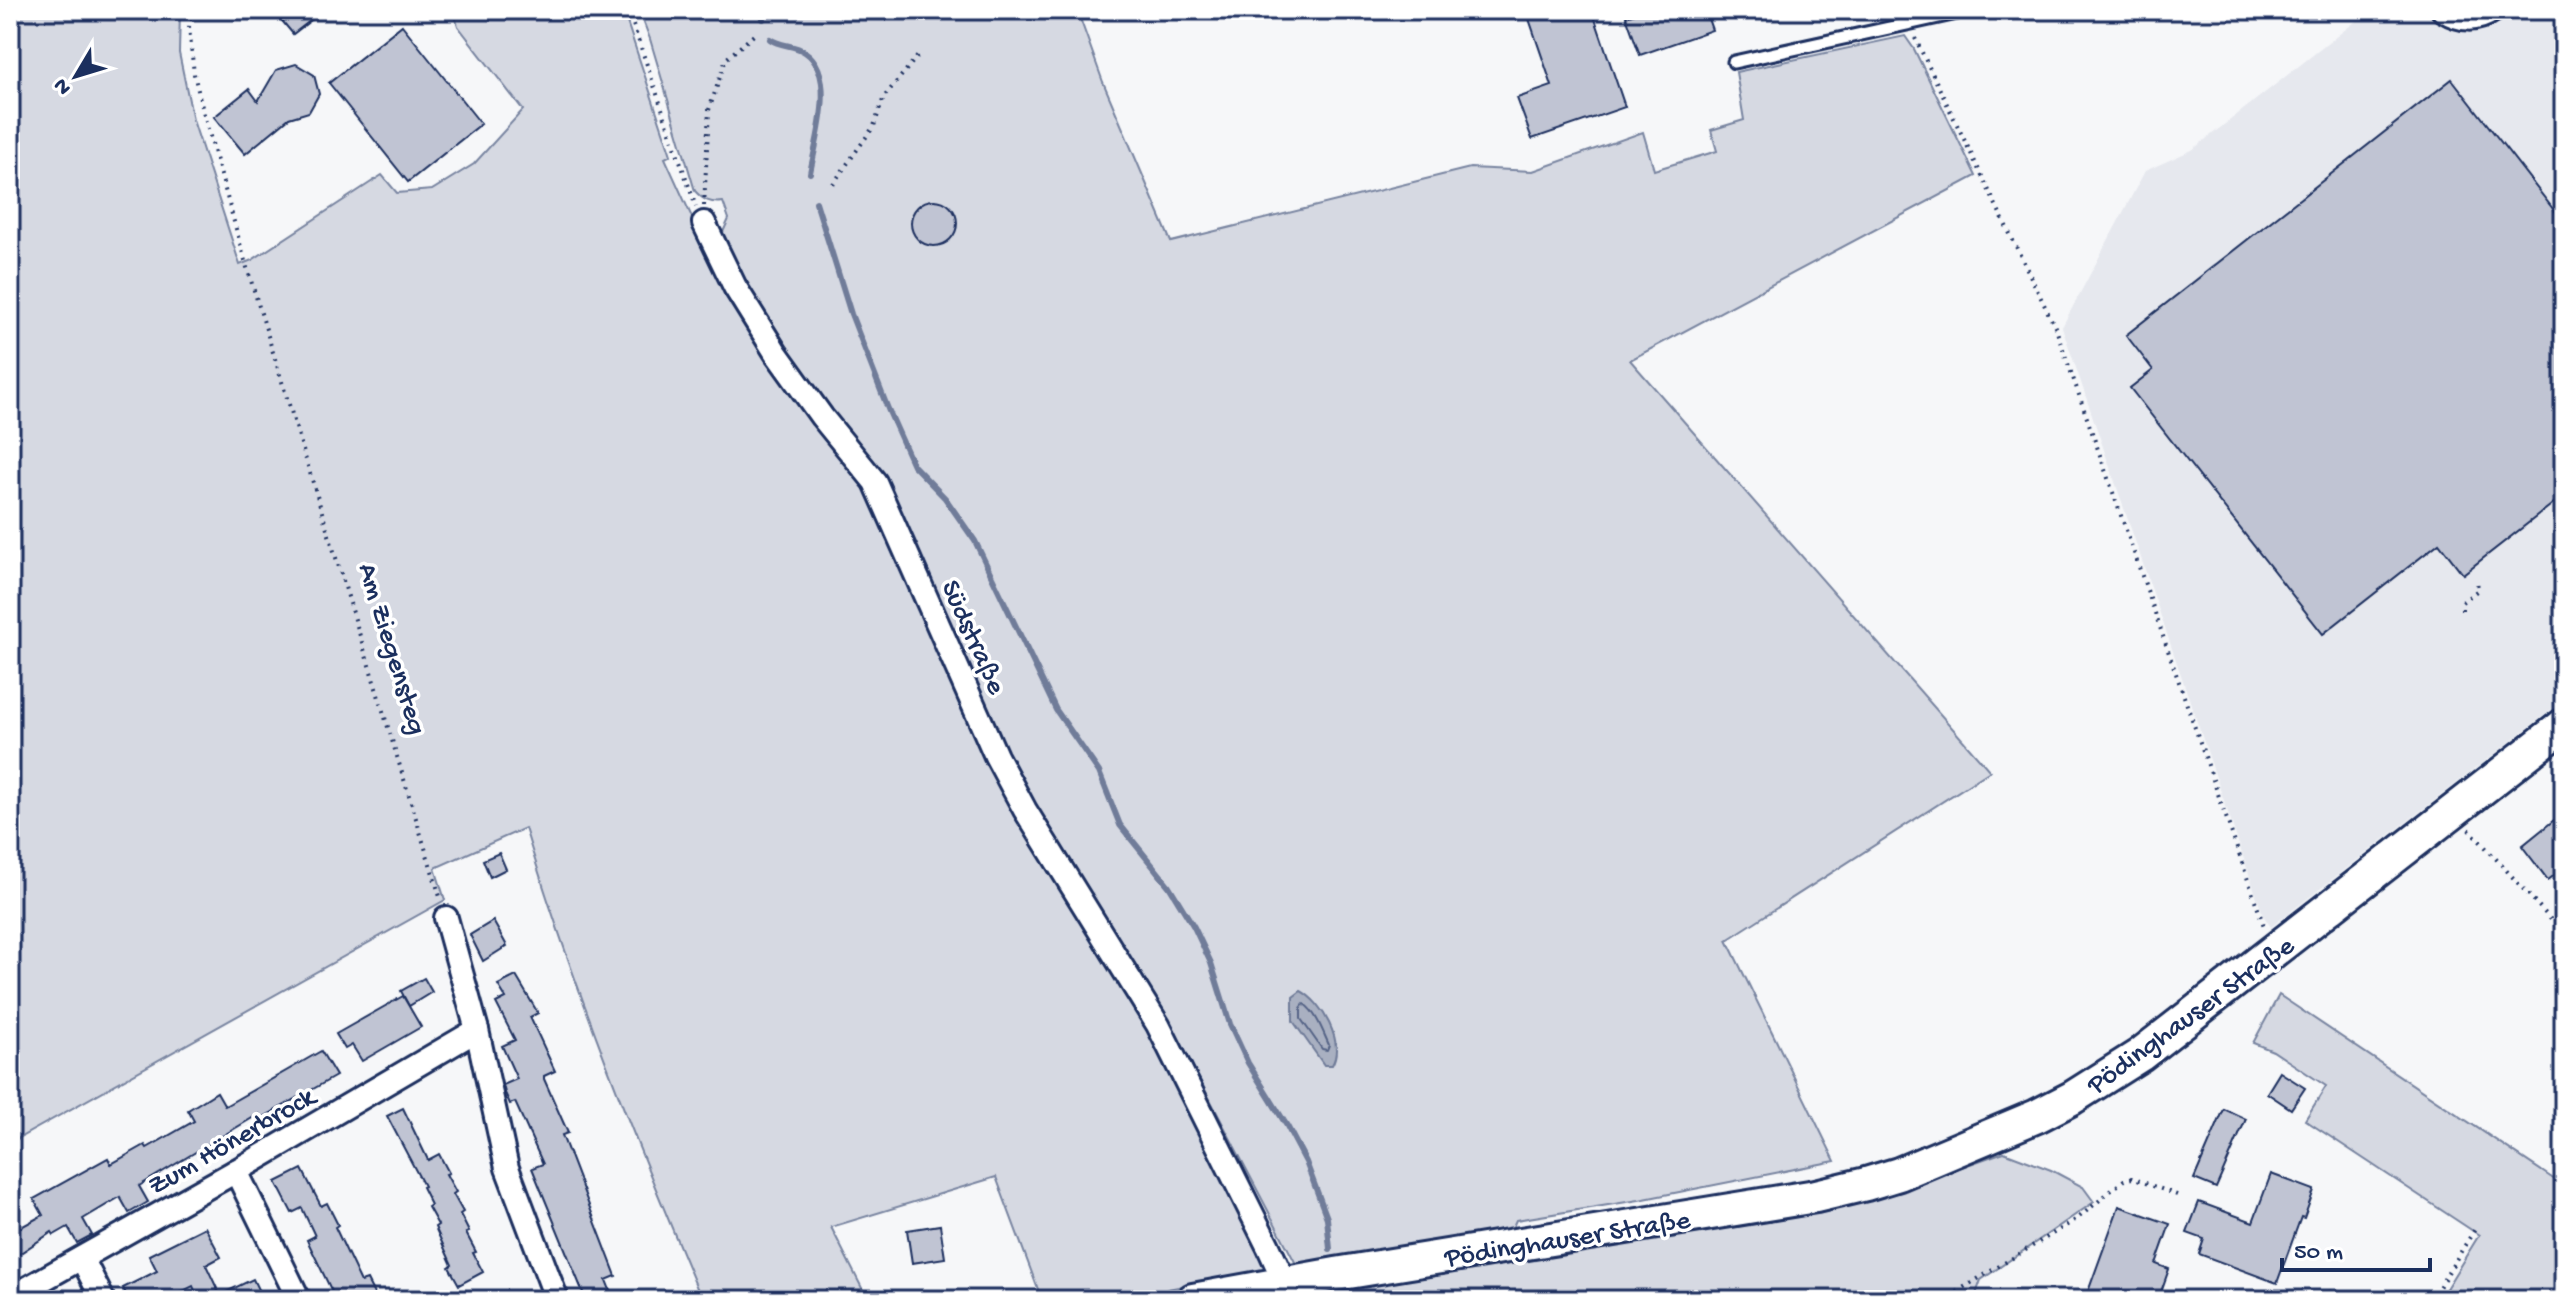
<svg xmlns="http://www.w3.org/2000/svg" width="2574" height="1310" viewBox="0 0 2574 1310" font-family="'Gochi Hand',sans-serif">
<rect width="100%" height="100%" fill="#f6f7f9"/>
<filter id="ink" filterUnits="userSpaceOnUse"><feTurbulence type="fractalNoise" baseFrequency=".0125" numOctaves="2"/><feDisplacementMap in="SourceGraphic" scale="16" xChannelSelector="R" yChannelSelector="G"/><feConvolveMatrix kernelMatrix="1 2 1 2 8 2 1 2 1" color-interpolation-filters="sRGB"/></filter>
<g filter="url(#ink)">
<!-- built -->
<path fill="#e6e8ee" d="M 2370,10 L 2429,10 L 2439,21 L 2462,30 L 2489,27 L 2513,10 L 2564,10 L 2564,700 L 2271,927 L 2263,915 L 2062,327 L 2145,171 L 2192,150 Z"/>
<!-- green -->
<g fill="#d6d9e2" stroke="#7884a0" stroke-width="2">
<path d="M 10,10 L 180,10 L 179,53 L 193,120 L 240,265 L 252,260 L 382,175 L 397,193 L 432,190 L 474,164 L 523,110 L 458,26 L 453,10 L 623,10 L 671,155 L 665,158 L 720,279 L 763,353 L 799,404 L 863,484 L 990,760 L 1156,1028 L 1268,1259 L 1264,1270 L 1168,1289 L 1140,1300 L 1042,1300 L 996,1177 L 831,1227 L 868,1300 L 702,1300 C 637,1146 574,989 525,828 L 435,868 L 445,900 L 10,1143 Z"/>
<path d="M 639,10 L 1077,10 L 1103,82 L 1171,242 L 1470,168 L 1533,171 L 1643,132 L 1654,170 L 1717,151 L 1711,130 L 1744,120 L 1736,72 L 1905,36 L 1914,49 L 1976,176 L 1630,360 L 1990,771 L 1727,940 L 1835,1161 L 1639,1200 L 1516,1220 L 1511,1231 L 1305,1269 L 1296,1264 L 1168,1019 L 1029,805 L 882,481 L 783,348 L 723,244 L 723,232 L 729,219 L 723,202 C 711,204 703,200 695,191 L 650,39 Z"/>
<path d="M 2279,995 L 2564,1186 L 2564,1300 L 2439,1300 L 2479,1235 L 2305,1120 L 2326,1086 L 2273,1051 L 2253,1043 Z"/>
<path d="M 2004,1152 L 2051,1170 L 2083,1187 L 2094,1202 L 1981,1280 L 1974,1300 L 1249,1300 L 1341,1283 L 1531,1259 L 1815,1212 C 1880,1198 1941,1174 2004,1152 Z"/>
</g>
<!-- water -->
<path fill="#a9b0c1" stroke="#707c99" stroke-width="2" d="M 1301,991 C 1322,1002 1345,1042 1332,1065 L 1324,1065 L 1293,1021 L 1293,997 Z"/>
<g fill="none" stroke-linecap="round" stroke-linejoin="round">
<!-- shore -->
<path stroke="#546386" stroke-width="2" d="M 1304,1004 C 1316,1012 1323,1032 1329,1045 L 1327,1050 L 1322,1049 L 1301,1019 L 1301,1008 Z"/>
<!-- stream -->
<g stroke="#707c99" stroke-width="6">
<path d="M 762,10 L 763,19"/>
<path d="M 770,39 C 781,47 794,44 805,52 C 838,74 816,140 810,173"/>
<path d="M 816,202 L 851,314 L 888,409 L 913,465 L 945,498 L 975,541 L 1056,710 L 1099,772 L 1120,825 L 1169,886 L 1194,927 L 1211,963 L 1230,1024 L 1248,1063 L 1287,1126 L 1306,1162 L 1327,1218 L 1330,1249"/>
<path d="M 1341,1295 L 1343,1300"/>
</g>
</g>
<!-- building -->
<g fill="#c0c4d3" stroke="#1b2f5e" stroke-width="2">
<path d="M 273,10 L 324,10 L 293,34 Z"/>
<path d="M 1526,10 L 1592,10 L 1625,107 L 1532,139 L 1517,98 L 1552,86 Z"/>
<path d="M 1644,10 L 1705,10 L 1712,30 L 1640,55 L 1626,16 Z"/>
<path d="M 402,25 L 481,124 L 408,182 L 329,83 Z"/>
<path d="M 296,64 L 314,75 L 319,94 L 309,112 L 289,118 L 245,154 L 214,117 L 249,89 L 258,101 L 276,70 Z"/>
<path d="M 2452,79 L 2564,223 L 2564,495 L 2463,574 L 2439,543 L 2323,634 L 2130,388 L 2153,370 L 2126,335 Z"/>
<circle cx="934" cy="223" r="23"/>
<path d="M 2564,816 L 2564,868 L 2548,880 L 2522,846 L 2554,820 L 2556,822 Z"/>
<path d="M 499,853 L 506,869 L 490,877 L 483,860 Z"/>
<path d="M 493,921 L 507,946 L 483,961 L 470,935 Z"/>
<path d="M 516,976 L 538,1013 L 530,1017 L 555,1071 L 544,1076 L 544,1079 L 568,1133 L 562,1135 L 616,1276 L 606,1280 L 614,1300 L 586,1300 L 532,1168 L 543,1164 L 515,1102 L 510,1104 L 505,1093 L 503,1085 L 517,1079 L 502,1046 L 515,1040 L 496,1003 L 506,998 L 498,985 Z"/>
<path d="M 424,978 L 432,992 L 409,1006 L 401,991 Z"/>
<path d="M 403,996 L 421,1027 L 362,1061 L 352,1045 L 345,1049 L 336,1034 Z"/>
<path d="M 321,1051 L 336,1076 L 262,1118 L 259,1114 L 139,1186 L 148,1202 L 129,1213 L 120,1197 L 83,1219 L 92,1235 L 77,1243 L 68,1227 L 54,1235 L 52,1232 L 19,1254 L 10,1239 L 10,1233 L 43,1215 L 34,1199 L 108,1158 L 111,1164 L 145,1145 L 147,1148 L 194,1121 L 188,1110 L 217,1092 L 225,1106 Z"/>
<path d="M 2280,1072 L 2305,1088 L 2291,1109 L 2267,1093 Z"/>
<path d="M 403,1108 L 428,1160 L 439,1154 L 449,1173 L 446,1174 L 456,1192 L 453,1194 L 463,1212 L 460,1214 L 469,1232 L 466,1233 L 476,1252 L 473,1253 L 483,1272 L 459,1285 L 449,1267 L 452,1265 L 435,1227 L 438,1225 L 428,1207 L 431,1205 L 422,1187 L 424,1186 L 387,1116 Z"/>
<path d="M 2224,1109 L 2246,1119 L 2216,1188 L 2194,1179 Z"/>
<path d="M 302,1169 L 321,1206 L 327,1203 L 338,1225 L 335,1227 L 361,1282 L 367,1280 L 377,1300 L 336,1300 L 307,1240 L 315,1236 L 302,1208 L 292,1213 L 276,1182 Z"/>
<path d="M 2271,1174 L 2314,1190 L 2304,1218 L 2301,1217 L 2277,1283 L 2199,1254 L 2204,1239 L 2187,1233 L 2199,1202 L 2253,1222 Z"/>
<path d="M 2119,1206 L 2170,1224 L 2156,1264 L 2169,1269 L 2158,1300 L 2085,1300 Z"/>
<path d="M 940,1225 L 945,1258 L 912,1263 L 907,1230 Z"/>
<path d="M 205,1227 L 221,1257 L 206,1265 L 220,1295 L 253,1279 L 263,1300 L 199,1300 L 193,1286 L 165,1300 L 129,1300 L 123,1288 L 157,1271 L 149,1255 Z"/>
</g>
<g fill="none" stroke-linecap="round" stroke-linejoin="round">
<!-- service casing -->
<g stroke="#1b2f5e" stroke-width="17">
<path id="service" d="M 1734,62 L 1971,10"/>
</g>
<!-- minor casing -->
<g stroke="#1b2f5e" stroke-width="28">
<g id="minor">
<path d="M 2443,10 C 2461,21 2476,22 2494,10"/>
<path d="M 704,223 L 735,287 L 776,353 L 822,417 L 875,482 L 996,756 L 1025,810 L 1158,1025 L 1268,1246 L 1285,1283"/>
<path d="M 446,918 L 477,1030 L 507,1168 L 557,1300"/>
<path d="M 236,1171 L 299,1300"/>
<path d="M 82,1258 L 103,1300"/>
<path d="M 10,1298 L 236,1171 L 477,1030"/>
</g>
</g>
<!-- secondary casing -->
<g stroke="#1b2f5e" stroke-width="38">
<path id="secondary" d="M 1193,1300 L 1336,1274 L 1816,1196 L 1866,1184 L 1899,1174 L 2037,1116 L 2072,1098 L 2140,1055 L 2564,725"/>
</g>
<!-- path -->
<g stroke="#1b2f5e" stroke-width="4" stroke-dasharray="2 6" stroke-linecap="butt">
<path d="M 191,10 L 189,27 L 194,74 L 204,115 L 245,261 L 441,900"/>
<path d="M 628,10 L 696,207"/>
<path d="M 1915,38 L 2056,329 L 2264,926"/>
<path d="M 833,184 L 874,126 L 884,97 L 921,52"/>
<path d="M 704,206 L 709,110 L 726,59 L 756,33"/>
<path d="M 2462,610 L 2462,602 L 2478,590 L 2477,580"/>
<path d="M 2469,829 L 2564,934"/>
<path d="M 1943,1300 L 2077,1219 L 2124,1180 L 2132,1178 L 2177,1195"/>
<path d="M 2315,1300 C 2332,1285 2347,1292 2366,1300"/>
<path d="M 2431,1300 L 2475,1229"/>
</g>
<!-- service -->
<use href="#service" stroke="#fff" stroke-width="11"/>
<!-- minor -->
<use href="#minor" stroke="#fff" stroke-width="22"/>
<!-- secondary -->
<use href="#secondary" stroke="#fff" stroke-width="32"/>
</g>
</g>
<g text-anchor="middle" stroke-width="7" stroke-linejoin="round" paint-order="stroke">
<!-- street labels -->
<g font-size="28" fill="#1b2f5e" stroke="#fff">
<text transform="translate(976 636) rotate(66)" y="10">Südstraße</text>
<text transform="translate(395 648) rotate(73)" y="10">Am Ziegensteg</text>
<text transform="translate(2189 1013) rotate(-36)" y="10">Pödinghauser Straße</text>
<text transform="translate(230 1139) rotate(-30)" y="10">Zum Hönerbrock</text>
<text transform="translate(1567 1236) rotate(-9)" y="10">Pödinghauser Straße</text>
</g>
</g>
<!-- margin -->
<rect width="2574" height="1310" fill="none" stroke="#fff" stroke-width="40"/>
<rect x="20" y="20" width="2534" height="1270" fill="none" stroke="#1b2f5e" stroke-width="3" filter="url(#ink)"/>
<!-- north arrow -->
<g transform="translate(76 76) rotate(232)" stroke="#ffffff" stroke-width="6" paint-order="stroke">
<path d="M0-6L14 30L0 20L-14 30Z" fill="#1b2f5e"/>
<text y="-12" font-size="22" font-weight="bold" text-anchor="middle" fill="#1b2f5e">N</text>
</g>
<!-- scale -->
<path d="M2282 1258v12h148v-12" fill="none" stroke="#1b2f5e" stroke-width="4"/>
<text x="2294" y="1258" font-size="24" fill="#1b2f5e" stroke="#ffffff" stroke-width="6" paint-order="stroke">50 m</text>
</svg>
